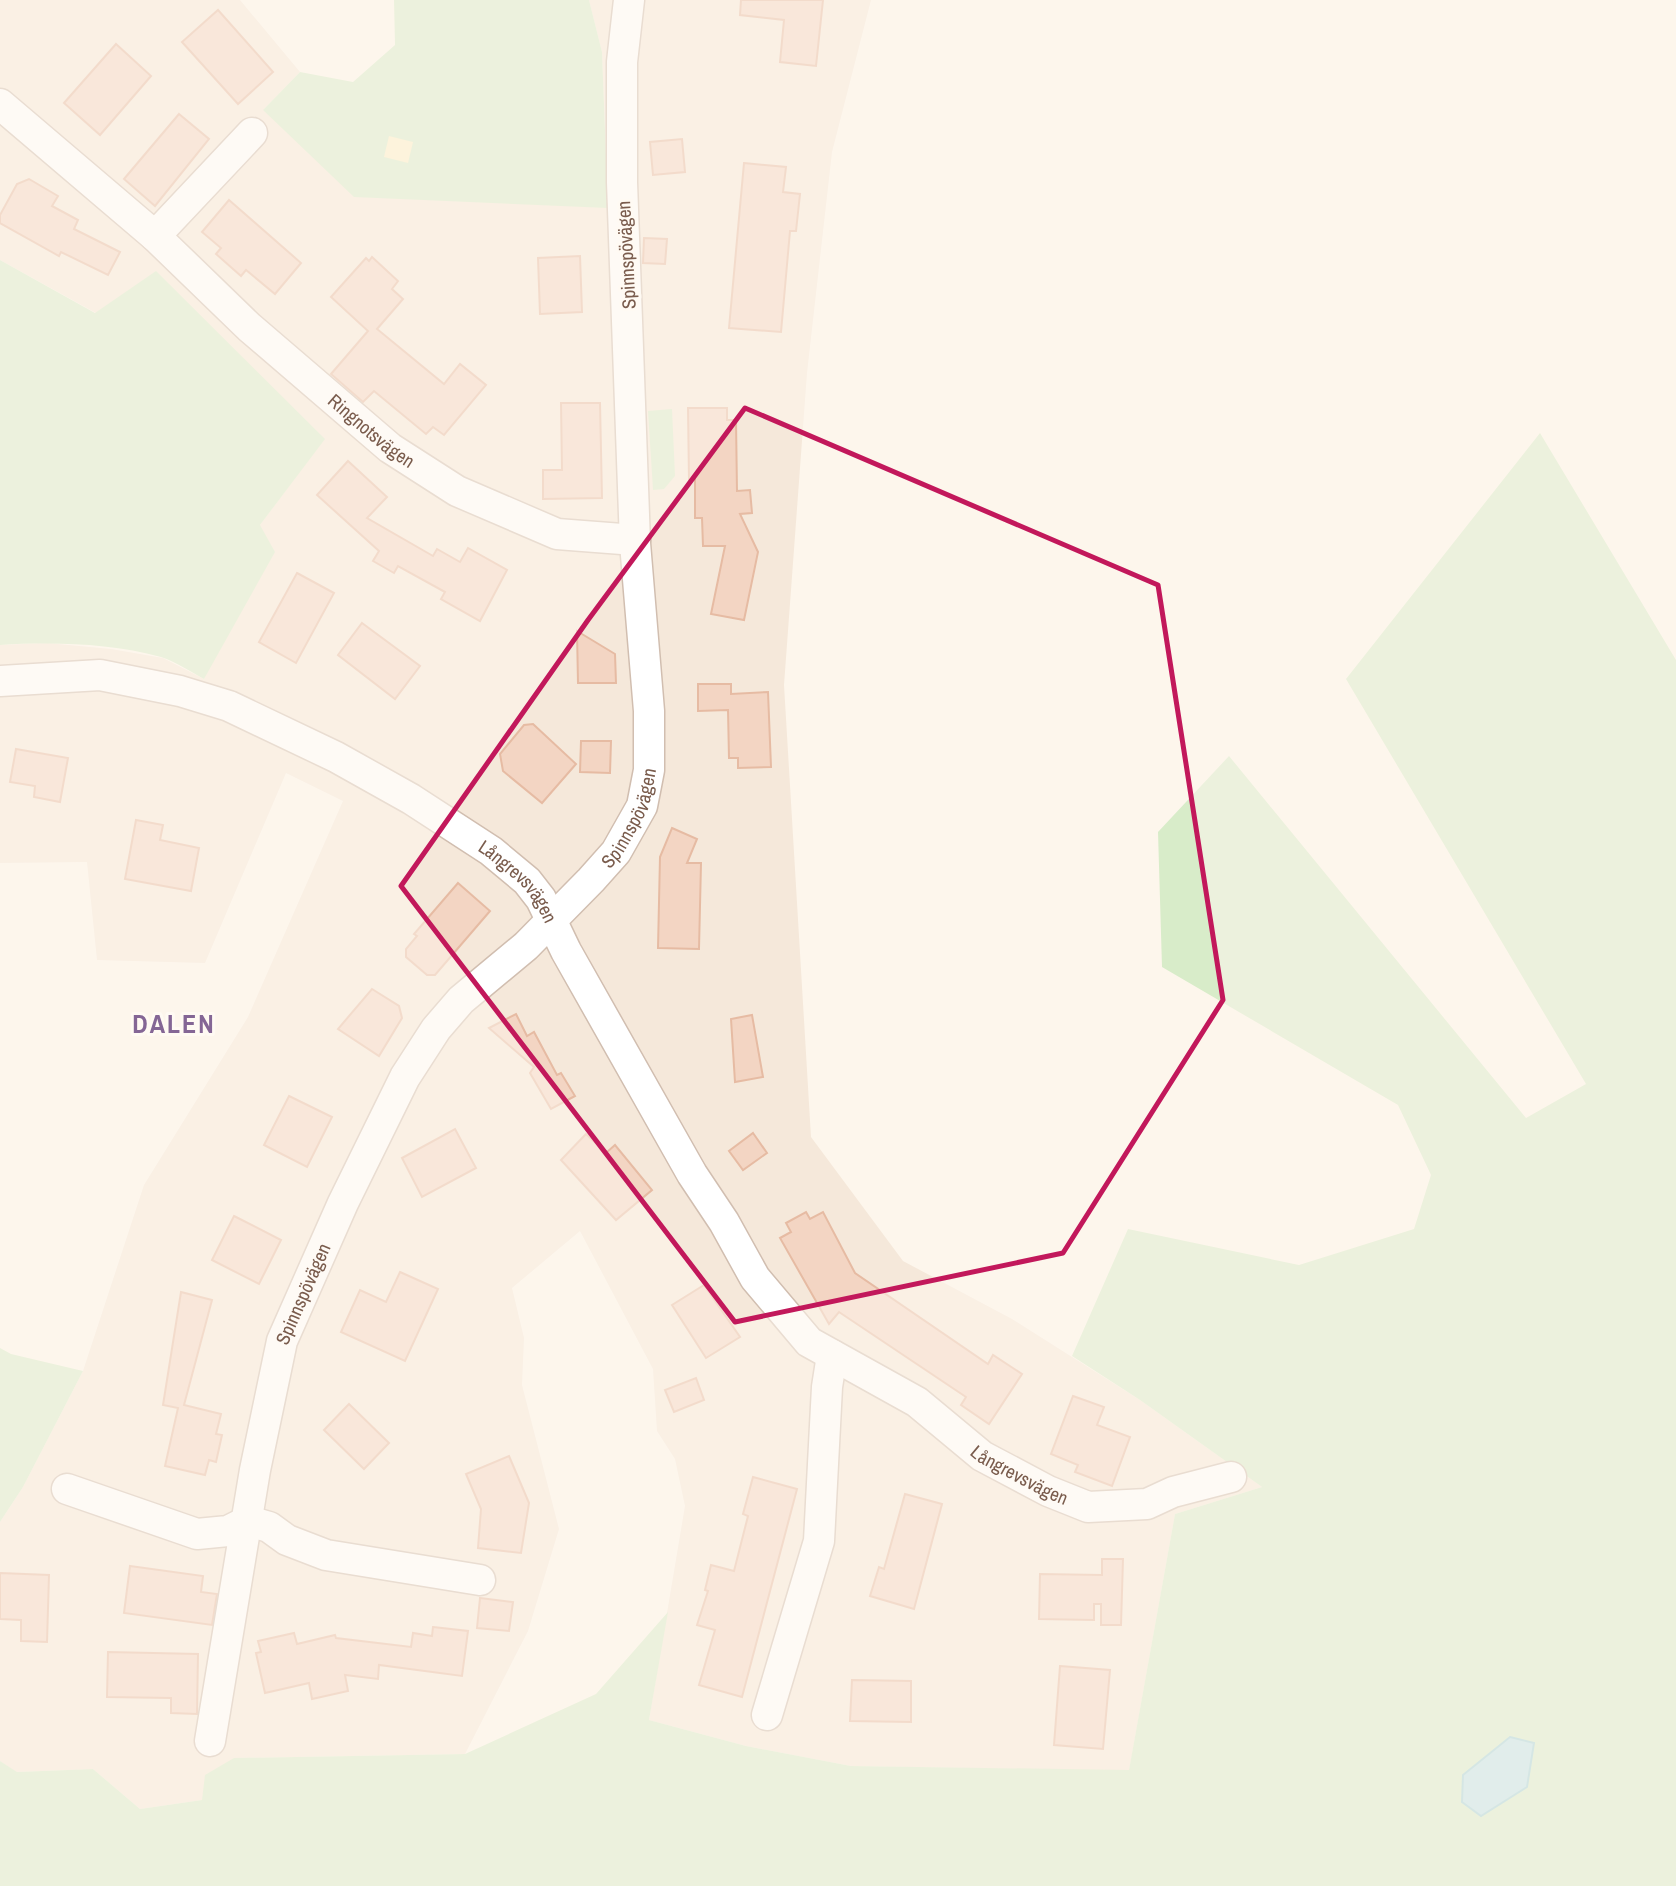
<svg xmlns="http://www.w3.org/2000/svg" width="1676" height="1886" viewBox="0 0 1676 1886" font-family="'Archivo Narrow',sans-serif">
<rect width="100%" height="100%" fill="#fdf6ec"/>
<!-- residential -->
<path fill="#f5e8da" d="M 0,0 L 240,0 L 300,72 L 264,109 L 608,208 L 602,52 L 589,0 L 871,0 L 832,152 L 807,373 L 784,685 L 811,1137 L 903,1261 L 1012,1319 L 1140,1400 L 1262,1487 L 1175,1514 L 1129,1771 L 851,1766 L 746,1746 L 649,1720 L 685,1506 L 675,1459 L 657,1431 L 653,1369 L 580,1231 L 512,1288 L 524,1338 L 522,1385 L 559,1529 L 528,1631 L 465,1754 L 234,1758 L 202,1800 L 140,1809 L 93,1769 L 16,1772 L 0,1761 L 0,1522 L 23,1487 L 83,1371 L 144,1185 L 248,1017 L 343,801 L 286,773 L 205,963 L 97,960 L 87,862 L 0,863 L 0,645 L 47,643 L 111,649 L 163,658 L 204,679 L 260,525 L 324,439 L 0,260 Z"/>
<!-- green -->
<g fill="#d8ecc9" fill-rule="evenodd">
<path d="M 394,0 L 589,0 L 602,52 L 608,208 L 354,197 L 263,110 L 300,72 L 353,82 L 395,45 Z"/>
<path d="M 0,260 L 95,313 L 156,271 L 325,439 L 260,525 L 275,552 L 204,679 C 191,672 176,662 161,657 C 109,643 53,642 0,645 Z"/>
<path d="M 672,409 L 675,476 L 664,489 L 653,490 L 648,411 Z"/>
<path d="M 1540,433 L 1676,660 L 1676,1886 L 0,1886 L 0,1761 L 17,1772 L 93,1769 L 140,1809 L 202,1800 L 205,1775 L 234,1758 L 465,1754 L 596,1694 L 668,1612 L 649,1720 L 746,1746 L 851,1766 L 1129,1770 L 1175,1514 L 1262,1487 L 1140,1400 L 1072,1356 L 1128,1229 L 1299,1265 L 1414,1229 L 1431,1175 L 1398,1105 L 1162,967 L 1158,832 L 1229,756 L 1526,1118 L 1586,1084 L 1346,679 ZM 1534,1743 L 1527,1787 L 1481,1816 Z"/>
<path d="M 0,1348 L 11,1354 L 83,1371 L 23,1487 L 0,1522 Z"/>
</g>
<!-- sand -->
<path fill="#fcefc7" d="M 389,136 L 413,142 L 408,163 L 384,157 Z"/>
<!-- water -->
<path fill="#bfe3e8" stroke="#a5d3da" stroke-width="2" d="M 1510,1737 L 1534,1743 L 1527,1787 L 1481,1816 L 1462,1802 L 1463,1775 Z"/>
<!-- building -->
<g fill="#f3d5c3" stroke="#e6bba3" stroke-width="2">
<path d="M 741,0 L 823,0 L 816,66 L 780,62 L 784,20 L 740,15 Z"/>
<path d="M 218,10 L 273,72 L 238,104 L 182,42 Z"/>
<path d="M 116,44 L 151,76 L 100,135 L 64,103 Z"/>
<path d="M 179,114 L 209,139 L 155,206 L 124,179 Z"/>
<path d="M 682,139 L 685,172 L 653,175 L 650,142 Z"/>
<path d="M 744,163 L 786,167 L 783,192 L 800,194 L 796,231 L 790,231 L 781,332 L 729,328 Z"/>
<path d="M 29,179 L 58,196 L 52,206 L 78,220 L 74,229 L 120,252 L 108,275 L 61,252 L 59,256 L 0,223 L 0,215 L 17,184 Z"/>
<path d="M 229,200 L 301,263 L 275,294 L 246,270 L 241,276 L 216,254 L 221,248 L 202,232 Z"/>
<path d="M 644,238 L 667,239 L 665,264 L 643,263 Z"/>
<path d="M 580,256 L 582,312 L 540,314 L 538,258 Z"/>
<path d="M 372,257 L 398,281 L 392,289 L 403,299 L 377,329 L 444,384 L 460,364 L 486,385 L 444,435 L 433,427 L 426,434 L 374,391 L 363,402 L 331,374 L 368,331 L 331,297 L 366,258 L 369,261 Z"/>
<path d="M 561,403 L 600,403 L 602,498 L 543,499 L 543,470 L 562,470 Z"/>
<path d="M 688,408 L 727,408 L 727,420 L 736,420 L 737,491 L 750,490 L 752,513 L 740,514 L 758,552 L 744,620 L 711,614 L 725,546 L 703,546 L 702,518 L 695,518 L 695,479 L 689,480 Z"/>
<path d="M 348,461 L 387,497 L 367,518 L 433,556 L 437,549 L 460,562 L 468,548 L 507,570 L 480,621 L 441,599 L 445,592 L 398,566 L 394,573 L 373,561 L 379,551 L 317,495 Z"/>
<path d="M 297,573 L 334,593 L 296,663 L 259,642 Z"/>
<path d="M 362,623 L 420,666 L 395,699 L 338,655 Z"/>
<path d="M 577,631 L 615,654 L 616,683 L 578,683 Z"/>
<path d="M 698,684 L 731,684 L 731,694 L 768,692 L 771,767 L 738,768 L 738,758 L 729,758 L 728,710 L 698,711 Z"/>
<path d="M 533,724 L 576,764 L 542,803 L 503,771 L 500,754 L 524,725 Z"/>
<path d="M 581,741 L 611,741 L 610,773 L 580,772 Z"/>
<path d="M 16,749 L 68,758 L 60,802 L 34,797 L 35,786 L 10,782 Z"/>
<path d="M 136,820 L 163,825 L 160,840 L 199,848 L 191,891 L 125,879 Z"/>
<path d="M 672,828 L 697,839 L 687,863 L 701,863 L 699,949 L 658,948 L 660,857 Z"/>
<path d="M 458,883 L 490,911 L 435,975 L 427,975 L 406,957 L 406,949 L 417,936 L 414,934 Z"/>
<path d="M 372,989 L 399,1006 L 402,1018 L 379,1056 L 338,1029 Z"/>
<path d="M 516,1014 L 527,1036 L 534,1032 L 557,1075 L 561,1073 L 575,1096 L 551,1109 L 530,1073 L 534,1067 L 489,1028 Z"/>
<path d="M 752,1015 L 763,1077 L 735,1082 L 731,1019 Z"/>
<path d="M 289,1096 L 332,1117 L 307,1167 L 264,1145 Z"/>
<path d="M 455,1129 L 476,1168 L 422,1197 L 402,1158 Z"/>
<path d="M 753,1133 L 767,1153 L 743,1170 L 729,1151 Z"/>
<path d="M 586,1134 L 606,1153 L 615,1145 L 652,1190 L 616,1220 L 561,1160 Z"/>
<path d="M 806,1212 L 810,1219 L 823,1212 L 855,1273 L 988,1364 L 993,1355 L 1022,1374 L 989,1424 L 961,1405 L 966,1397 L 839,1312 L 829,1324 L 780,1238 L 791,1232 L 786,1223 Z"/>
<path d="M 234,1216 L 281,1240 L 259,1284 L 212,1260 Z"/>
<path d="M 400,1272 L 438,1289 L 405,1361 L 341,1332 L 360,1290 L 386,1302 Z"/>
<path d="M 704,1285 L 740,1337 L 706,1358 L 672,1305 Z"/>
<path d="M 181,1292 L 212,1300 L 184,1405 L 221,1414 L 216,1434 L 222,1435 L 216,1462 L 209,1460 L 205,1475 L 165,1466 L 178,1408 L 163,1405 Z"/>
<path d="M 696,1378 L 704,1400 L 674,1412 L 665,1390 Z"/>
<path d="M 1073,1396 L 1104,1407 L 1097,1425 L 1130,1437 L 1112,1486 L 1075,1472 L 1078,1465 L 1051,1454 Z"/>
<path d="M 349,1404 L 389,1443 L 364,1469 L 324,1430 Z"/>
<path d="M 509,1456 L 529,1503 L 521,1553 L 478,1548 L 481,1509 L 466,1474 Z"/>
<path d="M 753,1477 L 797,1489 L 742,1697 L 699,1685 L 715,1630 L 697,1625 L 708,1591 L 705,1590 L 711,1565 L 734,1571 L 748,1516 L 743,1514 Z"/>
<path d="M 905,1494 L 942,1504 L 914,1609 L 870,1596 L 879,1567 L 884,1569 Z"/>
<path d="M 1102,1559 L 1123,1559 L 1121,1625 L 1101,1625 L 1101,1604 L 1094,1604 L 1094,1620 L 1039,1619 L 1040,1574 L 1102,1575 Z"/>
<path d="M 130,1566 L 203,1576 L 201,1592 L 217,1594 L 212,1625 L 124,1613 Z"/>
<path d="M 0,1573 L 49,1575 L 47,1642 L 21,1641 L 21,1620 L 0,1619 Z"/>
<path d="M 480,1598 L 513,1602 L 509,1631 L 477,1628 Z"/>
<path d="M 433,1627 L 468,1631 L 462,1676 L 379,1665 L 378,1679 L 345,1675 L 348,1691 L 312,1699 L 309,1683 L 265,1693 L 256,1653 L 261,1652 L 258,1641 L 294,1633 L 297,1644 L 335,1635 L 336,1638 L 411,1647 L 413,1633 L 432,1636 Z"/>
<path d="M 108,1652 L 198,1654 L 197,1714 L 171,1713 L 171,1698 L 107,1697 Z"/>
<path d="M 1060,1666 L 1110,1670 L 1103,1749 L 1054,1745 Z"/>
<path d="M 852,1680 L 911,1681 L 911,1722 L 850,1721 Z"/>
</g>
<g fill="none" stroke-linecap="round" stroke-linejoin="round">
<!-- minor casing -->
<g stroke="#d1beb0" stroke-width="33">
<g id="minor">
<path id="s1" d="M 0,104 L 155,236 L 249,327 L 390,448 L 457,491 L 557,534 L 635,540"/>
<path d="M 155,236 L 252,133"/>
<path id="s2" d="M 0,681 L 100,675 L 180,691 L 229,706 L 336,757 L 411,799 L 491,851 L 527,881 L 541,899 L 566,951 L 692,1174 L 724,1222 L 755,1278 L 809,1342 L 917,1402 L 982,1456 L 1048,1491 L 1088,1507 L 1147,1504 L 1173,1492 L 1231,1477"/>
<path d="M 67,1489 L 197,1534 L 228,1531 L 248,1521 L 269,1527 L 287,1540 L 326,1555 L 480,1580"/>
<path d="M 767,1715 L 819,1541 L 827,1387 L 832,1355"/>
<path id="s3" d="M 210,1741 L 255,1470 L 282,1341 L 343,1203 L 405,1077 L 436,1029 L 461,1000 L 526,946 L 591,880 L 616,852 L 642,806 L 649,770 L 649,711 L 635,543 L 622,182 L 622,62 L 629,0"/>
</g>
</g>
<!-- minor -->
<use href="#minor" stroke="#fff" stroke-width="30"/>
</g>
<!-- marked area -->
<path d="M0 0H1676V1886H0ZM 745,408 L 1158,585 L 1223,1000 L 1063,1253 L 735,1322 L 401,886 L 588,620 Z" fill="#fdf6ec" fill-opacity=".55" fill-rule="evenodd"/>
<path fill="none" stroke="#c2185b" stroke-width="5" stroke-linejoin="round" d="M 745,408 L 1158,585 L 1223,1000 L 1063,1253 L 735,1322 L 401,886 L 588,620 Z"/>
<g text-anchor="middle" stroke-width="6" stroke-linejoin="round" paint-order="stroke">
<!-- street labels -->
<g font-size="19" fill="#7a5c4d" stroke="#fffaf3">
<text transform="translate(626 255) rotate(-93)" y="7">Spinnspövägen</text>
<text dy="7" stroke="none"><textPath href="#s1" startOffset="495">Ringnotsvägen</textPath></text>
<text dy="7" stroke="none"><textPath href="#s3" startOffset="1045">Spinnspövägen</textPath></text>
<text dy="7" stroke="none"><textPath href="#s2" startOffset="574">Långrevsvägen</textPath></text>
<text dy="7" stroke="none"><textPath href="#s3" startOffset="458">Spinnspövägen</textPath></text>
<text dy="7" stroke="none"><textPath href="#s2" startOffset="1372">Långrevsvägen</textPath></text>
</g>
<!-- district labels -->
<g font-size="26" font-weight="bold" letter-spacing="2" fill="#846695" stroke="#fffaf3">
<text x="174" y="1033">DALEN</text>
</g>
</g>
</svg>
